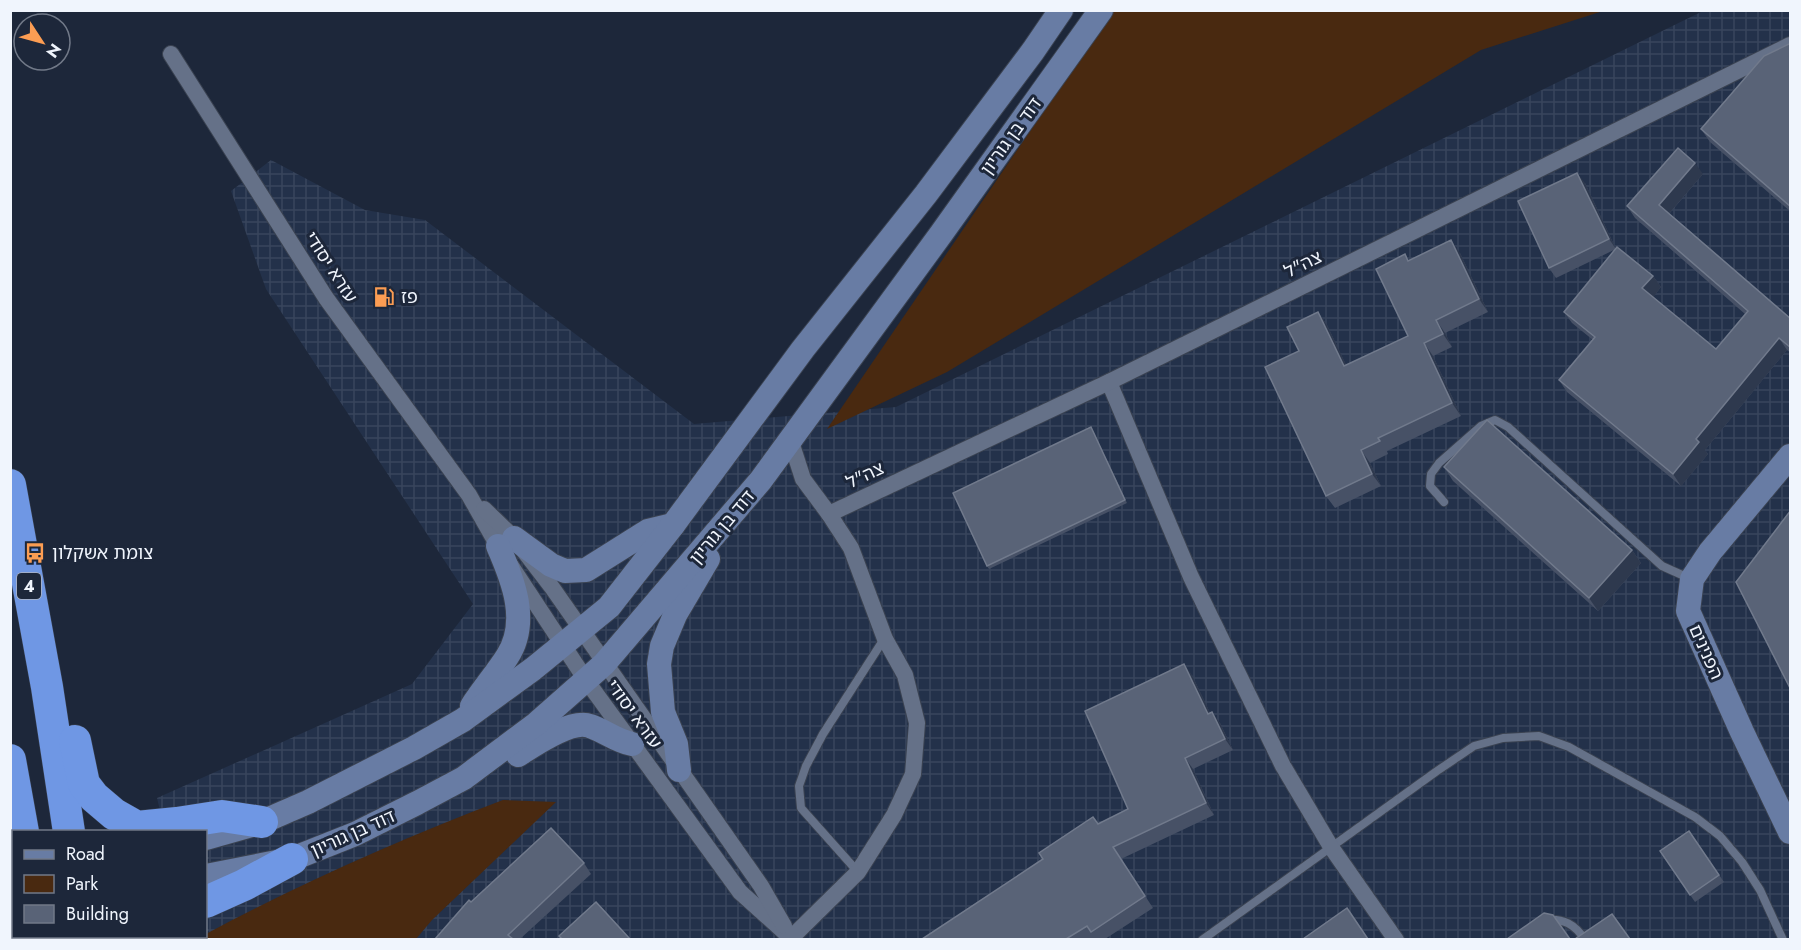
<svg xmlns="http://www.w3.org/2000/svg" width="1801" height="950" viewBox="0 0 1801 950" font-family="Jost,'Noto Sans Hebrew',sans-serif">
<defs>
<pattern id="industrial-grid" width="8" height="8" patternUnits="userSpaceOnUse" patternTransform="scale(1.5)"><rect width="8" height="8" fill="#23314a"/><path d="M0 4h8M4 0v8" fill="none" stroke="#38455c"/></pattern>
</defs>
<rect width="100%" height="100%" fill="#1d273a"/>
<!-- industrial -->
<path fill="url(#industrial-grid)" d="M 1703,11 L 1790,11 L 1790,939 L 191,939 L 190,937 L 206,936 L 206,832 L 165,831 L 157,798 L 412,684 L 473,604 L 266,289 L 231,191 L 271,160 L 365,210 L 425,220 L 694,424 L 896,407 Z"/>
<!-- green -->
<g fill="#492910">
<path d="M 1112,11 L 1603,11 L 1481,50 L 947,372 L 827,429 Z"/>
<path d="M 503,800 L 556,802 L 432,920 L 416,939 L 195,939 L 206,936 L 206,934 C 301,883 401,839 503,800 Z"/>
</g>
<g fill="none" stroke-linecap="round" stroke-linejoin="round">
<!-- lane casing -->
<g stroke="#3a4251" stroke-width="10">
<g id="lane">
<path d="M 1444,502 L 1430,486 L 1431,474 L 1439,463 L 1481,426 L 1495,420 L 1508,427 L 1662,566 L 1691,579"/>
<path d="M 858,872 L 801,808 L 799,786 L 806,766 L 823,734 L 884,639"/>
<path d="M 1545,920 C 1563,918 1575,924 1585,940"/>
<path d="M 1202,940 L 1437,771 L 1474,746 L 1503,738 L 1539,736 L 1569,747 L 1695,817 L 1720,836 L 1742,862 L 1760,890 L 1783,940"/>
</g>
</g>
<!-- street casing -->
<g stroke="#3a4251" stroke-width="18">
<g id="street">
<path d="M 171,54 L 326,298 L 469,495 L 498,546 L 586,680 L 740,892 L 791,938"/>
<path d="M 1109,382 L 1191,577 L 1283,766 L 1331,847 L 1396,940"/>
<path d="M 484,509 L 514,538 L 551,586 L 761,886 L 784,926"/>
<path d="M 829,514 L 1109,382 L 1790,45"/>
<path d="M 791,938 L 858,872 L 894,815 L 913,774 L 917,723 L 905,675 L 885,639 L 851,548 L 829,514 L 803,479 L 792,445 L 798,434"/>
</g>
</g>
<!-- secondary casing -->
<g stroke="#3a4251" stroke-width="26">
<g id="secondary">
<path d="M 1790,456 L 1710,552 L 1692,579 L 1688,611 L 1742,732 L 1790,832"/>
<path d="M 514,538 L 551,565 L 565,571 L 586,570 L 648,531 L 673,525"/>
<path d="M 472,706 C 483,689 496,674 507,657 C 530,622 513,580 498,546"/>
<path d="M 518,755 C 534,745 571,719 590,726 C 605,731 616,741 632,744"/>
<path d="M 679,770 L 676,744 L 663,712 L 659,664 L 662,646 L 675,615 L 708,559"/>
<path d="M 206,838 L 262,822 L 308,802 L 414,748 L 463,720 L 533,669 L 609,607 L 673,525 L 803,349 L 926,194 L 1033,51 L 1061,10"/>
<path d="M 206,876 L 292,859 L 355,834 L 417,803 L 464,778 L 536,724 L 604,664 L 761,480 L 941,234 L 1101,10"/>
</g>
</g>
<!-- highway casing -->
<g stroke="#3a4251" stroke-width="33">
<g id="highway">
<path d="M 10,485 L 47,687 L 69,832"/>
<path d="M 75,741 L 84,784 L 94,797 L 114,814 L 137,827 L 177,823 L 222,816 L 262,822"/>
<path d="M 10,760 L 23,832"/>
<path d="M 206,902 L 244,885 L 292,859"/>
<path d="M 40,936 L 40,940"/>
<path d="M 86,936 L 87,940"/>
<path d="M 150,940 L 153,936"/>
</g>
</g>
<!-- lane -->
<use href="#lane" stroke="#657188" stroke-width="8"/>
<!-- street -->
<use href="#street" stroke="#657188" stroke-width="16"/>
<!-- secondary -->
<use href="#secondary" stroke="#687ca4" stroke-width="24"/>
<!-- highway -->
<use href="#highway" stroke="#6f97e4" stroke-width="32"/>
</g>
<!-- wall -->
<g fill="#475166">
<path d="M 1791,43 L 1791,212 L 1710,142 L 1701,129 Z"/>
<path d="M 1703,174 L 1669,214 L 1791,319 L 1791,353 L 1787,350 L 1705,450 L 1708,454 L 1681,486 L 1567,392 L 1559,380 L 1593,340 L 1572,323 L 1564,312 L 1616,249 L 1556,278 L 1549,268 L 1585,183 L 1616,249 L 1653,276 L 1661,287 L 1653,297 L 1716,349 L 1745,314 L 1635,218 L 1627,206 Z"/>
<path d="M 1460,253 L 1488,312 L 1445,333 L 1452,347 L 1433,356 L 1461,416 L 1387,451 L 1388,454 L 1370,463 L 1381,486 L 1335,508 L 1326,496 L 1299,351 L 1318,312 L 1327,325 L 1346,365 L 1408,336 L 1409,260 Z"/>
<path d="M 1091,427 L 1127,503 L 989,569 L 987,566 Z"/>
<path d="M 1444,467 L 1632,550 L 1641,563 L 1598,611 L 1453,481 Z"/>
<path d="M 1192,675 L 1210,713 L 1220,723 L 1233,750 L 1193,769 L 1214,815 L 1121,859 L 1153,908 L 1105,939 L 1096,939 L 1095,938 L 1092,939 L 922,939 L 1098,824 L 1128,809 Z"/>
<path d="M 1689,831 L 1724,882 L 1695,902 L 1660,851 Z"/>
<path d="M 584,863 L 591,874 L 520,939 L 435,939 L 471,902 Z"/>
</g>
<!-- shaded-wall -->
<g fill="#2e394e">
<path d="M 1695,163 L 1703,174 L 1667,216 L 1659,205 Z"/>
<path d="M 1577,173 L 1585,183 L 1616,249 L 1609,239 Z"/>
<path d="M 1451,240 L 1460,253 L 1488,312 L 1479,299 Z"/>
<path d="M 1653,276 L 1661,287 L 1651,300 L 1642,288 Z"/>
<path d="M 1318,312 L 1327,325 L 1353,379 L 1344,366 Z"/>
<path d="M 1436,320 L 1445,333 L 1452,347 L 1443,334 Z"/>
<path d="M 1779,338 L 1787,350 L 1705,450 L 1708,454 L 1681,486 L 1673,474 L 1696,439 Z"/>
<path d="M 1424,343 L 1433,356 L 1461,416 L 1452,403 Z"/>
<path d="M 1091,427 L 1093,431 L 1127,503 L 1125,500 Z"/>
<path d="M 1361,450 L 1370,463 L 1381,486 L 1372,474 Z"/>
<path d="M 1632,550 L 1641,563 L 1598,611 L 1589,598 Z"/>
<path d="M 1184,664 L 1192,675 L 1216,725 L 1208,714 Z"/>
<path d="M 1212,712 L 1220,723 L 1233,750 L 1225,739 Z"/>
<path d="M 1185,758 L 1193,769 L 1214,815 L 1206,803 Z"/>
</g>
<!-- building -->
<g fill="#596377" stroke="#717a8c" stroke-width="1.5">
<path d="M 1791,43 L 1791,207 L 1701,129 L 1764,56 Z"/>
<path d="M 1678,148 L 1695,163 L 1659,205 L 1791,319 L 1791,348 L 1779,338 L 1696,439 L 1699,442 L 1673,474 L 1559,380 L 1595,337 L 1564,312 L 1617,247 L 1653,276 L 1642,288 L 1716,349 L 1748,311 L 1627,206 Z"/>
<path d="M 1577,173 L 1609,239 L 1549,268 L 1518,201 Z"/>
<path d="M 1451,240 L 1479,299 L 1436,320 L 1443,334 L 1424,343 L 1452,403 L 1378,438 L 1380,441 L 1361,450 L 1372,474 L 1326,496 L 1265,367 L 1299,351 L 1287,327 L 1318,312 L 1344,366 L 1408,336 L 1376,269 L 1405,254 L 1408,261 Z"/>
<path d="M 1487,420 L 1632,550 L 1589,598 L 1444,467 Z"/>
<path d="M 1091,427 L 1125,500 L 987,566 L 953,493 Z"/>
<path d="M 1791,510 L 1791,690 L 1736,582 Z"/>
<path d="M 1184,664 L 1208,714 L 1212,712 L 1225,739 L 1185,758 L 1206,803 L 1113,847 L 1145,896 L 1091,932 L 1087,926 L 1066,939 L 922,939 L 1043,859 L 1039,853 L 1093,817 L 1098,824 L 1128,809 L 1085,711 Z"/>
<path d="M 551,828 L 584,863 L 508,935 L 513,939 L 435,939 L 469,900 L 471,902 Z"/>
<path d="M 1689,831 L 1719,875 L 1690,895 L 1660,851 Z"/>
<path d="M 596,902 L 630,939 L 562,939 L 559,936 Z"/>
<path d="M 1347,908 L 1368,939 L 1303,939 Z"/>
<path d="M 1544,913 L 1553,915 L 1570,939 L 1507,939 Z"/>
<path d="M 1612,914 L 1630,939 L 1575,939 Z"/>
</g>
<!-- icons -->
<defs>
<g id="fuel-bare" transform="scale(1.62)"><path d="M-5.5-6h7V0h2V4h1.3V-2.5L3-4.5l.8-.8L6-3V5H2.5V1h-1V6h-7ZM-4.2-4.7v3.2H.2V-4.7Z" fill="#fc9d53" stroke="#1d273a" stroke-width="2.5" paint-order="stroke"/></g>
<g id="bus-bare" transform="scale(1.62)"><path d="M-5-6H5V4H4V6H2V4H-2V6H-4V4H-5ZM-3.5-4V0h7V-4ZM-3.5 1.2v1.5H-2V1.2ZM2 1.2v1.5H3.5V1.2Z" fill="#fc9d53" stroke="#1d273a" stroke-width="2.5" paint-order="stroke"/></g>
</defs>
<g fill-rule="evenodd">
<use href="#fuel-bare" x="384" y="297"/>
<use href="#bus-bare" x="35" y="553"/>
</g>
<g text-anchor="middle" stroke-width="6" stroke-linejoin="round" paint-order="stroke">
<!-- shield labels -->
<rect fill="#1d273a" stroke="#b1b7c2" stroke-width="1.5" x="17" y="573" width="24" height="26" rx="4.5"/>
<g font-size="16" font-weight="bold" fill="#f0f5fd">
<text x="29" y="592">4</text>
</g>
<!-- street labels -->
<g font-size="18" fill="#f0f5fd" stroke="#1d273a">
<text transform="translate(1011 136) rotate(-54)" y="6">דוד בן גוריון</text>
<text transform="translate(1303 264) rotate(-26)" y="6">צה"ל</text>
<text transform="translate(331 267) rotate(57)" y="6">עזרא יסודי</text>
<text transform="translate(865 475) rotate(-25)" y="6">צה"ל</text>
<text transform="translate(722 527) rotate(-50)" y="6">דוד בן גוריון</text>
<text transform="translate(1706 652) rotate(66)" y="6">הפנינים</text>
<text transform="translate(634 714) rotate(54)" y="6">עזרא יסודי</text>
<text transform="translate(353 833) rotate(-24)" y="6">דוד בן גוריון</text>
</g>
<!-- poi labels -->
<g font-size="18" fill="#f0f5fd" stroke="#1d273a" text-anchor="start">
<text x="401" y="303">פז</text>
<text x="52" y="559">צומת אשקלון</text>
</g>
</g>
<!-- border -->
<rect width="1801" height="950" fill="none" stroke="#f0f5fd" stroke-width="24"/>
<!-- legend -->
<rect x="12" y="830" width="195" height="108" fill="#1d273a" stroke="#717988" stroke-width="1.5"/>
<rect x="24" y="850" width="30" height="9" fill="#687ca4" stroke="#717988" stroke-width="1.5"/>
<text x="66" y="860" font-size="18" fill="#f0f5fd">Road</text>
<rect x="24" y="875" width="30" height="18" fill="#492910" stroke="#717988" stroke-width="1.5"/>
<text x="66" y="890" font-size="18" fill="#f0f5fd">Park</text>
<rect x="24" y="905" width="30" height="18" fill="#596377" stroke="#717988" stroke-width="1.5"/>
<text x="66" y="920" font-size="18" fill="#f0f5fd">Building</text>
<!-- north arrow -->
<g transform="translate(42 42) rotate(126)"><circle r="28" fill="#1d273a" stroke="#717988" stroke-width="1.5"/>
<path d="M0-4.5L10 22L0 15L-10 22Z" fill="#fc9d53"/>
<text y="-9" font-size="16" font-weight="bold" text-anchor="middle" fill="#f0f5fd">N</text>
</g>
</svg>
